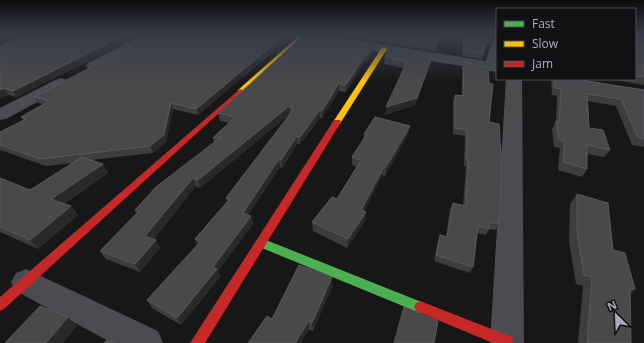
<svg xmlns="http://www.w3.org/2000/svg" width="644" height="343" viewBox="0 0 644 343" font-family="'Open Sans',sans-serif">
<rect width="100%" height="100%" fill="#171717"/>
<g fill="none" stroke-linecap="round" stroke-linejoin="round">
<!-- street -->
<g fill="#4b4c50" fill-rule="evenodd">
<path d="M 26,35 L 44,35 L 43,38 L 0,54 L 0,45 Z"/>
<path d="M 142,35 L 158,35 L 157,38 L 98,69 L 93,70 L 88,69 L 86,66 L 88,63 Z"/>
<path d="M 296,35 L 326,35 L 486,61 L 492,41 L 497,40 L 497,72 L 302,39 L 297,38 Z"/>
<path d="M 61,78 L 67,80 L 69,83 L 67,86 L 6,119 L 0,120 L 0,108 L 55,80 Z"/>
<path d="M 506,79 L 522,79 L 524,343 L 490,343 Z"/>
<path d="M 26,269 L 158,331 L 163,343 L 112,343 L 16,291 L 11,282 L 16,273 Z"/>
</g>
<!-- fast -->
<path fill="#4caf50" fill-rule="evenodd" d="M 261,238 L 424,303 L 426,307 L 424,311 L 420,313 L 257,246 L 256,243 L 257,240 Z"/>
<!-- slow -->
<g fill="#ffc107" fill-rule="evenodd">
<path d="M 300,35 L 306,35 L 242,92 L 238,92 L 238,90 Z"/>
<path d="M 384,47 L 387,49 L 341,122 L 340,124 L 334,124 L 333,122 L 381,49 Z"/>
</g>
<!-- jam -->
<g fill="#c62828" fill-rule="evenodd">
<path d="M 240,89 L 242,90 L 242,92 L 4,309 L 0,311 L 0,297 Z"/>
<path d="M 334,120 L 340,120 L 341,122 L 205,343 L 190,343 Z"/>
<path d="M 420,301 L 512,337 L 513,343 L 493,343 L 416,311 L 414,307 L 416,303 Z"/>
</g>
</g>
<!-- wall -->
<g fill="#3d3d3f">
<path d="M 49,35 L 139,35 L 17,97 L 8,95 L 0,99 L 0,55 Z"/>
<path d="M 153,35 L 293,35 L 198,115 L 173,109 L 166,142 L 153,153 L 91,160 L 103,164 L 108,173 L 64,204 L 71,206 L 78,215 L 38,249 L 0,232 L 0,178 L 30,190 L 73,163 L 46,166 L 0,150 L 0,132 L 23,121 L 21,117 L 43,104 L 38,103 L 34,97 Z"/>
<path d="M 304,35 L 373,52 L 367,61 L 365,61 L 346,92 L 339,91 L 322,118 L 320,118 L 300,144 L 297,144 L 282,168 L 280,167 L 248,215 L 251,216 L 253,224 L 218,271 L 220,277 L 181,325 L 152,308 L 147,300 L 197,245 L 195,239 L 227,201 L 226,198 L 290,114 L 200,188 L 196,186 L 154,239 L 156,240 L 160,248 L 140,272 L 106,259 L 100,251 L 137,213 L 135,210 L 214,143 L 213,138 L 229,123 L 220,121 L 218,113 Z"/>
<path d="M 335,35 L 441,35 L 435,51 Z"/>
<path d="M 463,35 L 490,35 L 482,59 L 462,56 Z"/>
<path d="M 635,35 L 644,35 L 644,46 L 643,46 L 644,47 L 644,85 L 608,79 L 635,79 Z"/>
<path d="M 432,56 L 431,62 L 415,105 L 385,115 L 404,68 L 384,64 L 385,57 Z"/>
<path d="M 464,62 L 489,122 L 499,224 L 495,230 L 489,229 L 486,235 L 477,233 L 473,267 L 470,273 L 434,261 L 438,241 L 440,235 L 446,237 L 450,209 L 453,203 L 463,206 L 466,166 L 464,166 L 465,136 L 453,134 L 453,101 L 455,95 L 462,95 L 462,68 Z"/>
<path d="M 551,79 L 575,79 L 644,90 L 644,147 L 632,145 L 616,106 L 588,101 L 589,128 L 610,150 L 604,157 L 587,154 L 587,169 L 582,177 L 558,170 L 560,148 L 554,147 L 552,129 L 556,121 L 557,96 L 552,95 Z"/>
<path d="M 410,126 L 408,134 L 385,176 L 382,175 L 364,211 L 365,221 L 347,248 L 313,231 L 312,222 L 337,199 L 357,167 L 352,165 L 352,157 L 363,140 L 364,134 Z"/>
<path d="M 577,194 L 613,250 L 635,289 L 630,294 L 631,343 L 578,343 L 583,286 L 576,284 L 569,241 L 570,204 Z"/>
<path d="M 332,277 L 332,286 L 313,331 L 272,319 Z"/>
<path d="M 404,307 L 434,343 L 394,343 Z"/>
</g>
<!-- shaded-wall -->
<g fill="#29292a">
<path d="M 125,35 L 139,35 L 17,97 L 13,91 Z"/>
<path d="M 285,35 L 293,35 L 198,115 L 196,109 Z"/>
<path d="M 440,35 L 441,35 L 435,51 L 436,45 Z"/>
<path d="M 373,46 L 373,52 L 367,61 L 368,54 Z"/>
<path d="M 366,54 L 365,61 L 346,92 L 346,85 Z"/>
<path d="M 432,56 L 431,62 L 415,105 L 385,115 L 386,107 Z"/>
<path d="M 339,83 L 339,91 L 322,118 L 322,111 Z"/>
<path d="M 4,88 L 8,95 L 0,99 L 0,90 Z"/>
<path d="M 171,103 L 173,109 L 166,142 L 153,153 L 150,146 Z"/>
<path d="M 289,106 L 290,114 L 200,188 L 198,180 Z"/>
<path d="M 320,110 L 320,118 L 300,144 L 300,137 Z"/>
<path d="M 410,126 L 408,134 L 385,176 L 386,167 Z"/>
<path d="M 297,136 L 297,144 L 282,168 L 281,160 Z"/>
<path d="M 279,159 L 280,167 L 244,221 L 243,213 Z"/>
<path d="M 103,164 L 108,173 L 58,208 L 51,199 Z"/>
<path d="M 384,167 L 382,175 L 360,218 L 361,210 Z"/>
<path d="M 193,178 L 196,186 L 150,244 L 145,236 Z"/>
<path d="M 71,206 L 78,215 L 38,249 L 30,240 Z"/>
<path d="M 366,212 L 365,221 L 347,248 L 348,239 Z"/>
<path d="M 251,216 L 253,224 L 218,271 L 220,277 L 181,325 L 177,318 L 213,267 Z"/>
<path d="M 156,240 L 160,248 L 140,272 L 135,264 Z"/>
<path d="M 332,277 L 332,286 L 313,331 L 312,323 Z"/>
<path d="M 68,317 L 77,326 L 63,343 L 46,343 Z"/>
<path d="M 309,321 L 309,329 L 301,343 L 295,343 Z"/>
</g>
<!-- building -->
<g fill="#49494c" stroke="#58595d">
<path d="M 49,35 L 125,35 L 13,91 L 4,88 L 0,90 L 0,55 Z"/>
<path d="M 153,35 L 285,35 L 196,109 L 171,103 L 164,135 L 150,146 L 40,159 L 0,145 L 0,132 L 26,119 L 21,117 L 49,101 L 34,97 Z"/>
<path d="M 304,35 L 373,46 L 368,54 L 366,54 L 346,85 L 339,83 L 322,111 L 320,110 L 300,137 L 297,136 L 281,160 L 279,159 L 243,213 L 251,216 L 213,267 L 217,269 L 177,318 L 147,300 L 201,241 L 195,239 L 230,199 L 226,198 L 293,110 L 289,106 L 198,180 L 193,178 L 145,236 L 156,240 L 135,264 L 100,251 L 139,211 L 135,210 L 156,187 L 221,137 L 213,138 L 235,117 L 218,113 Z"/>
<path d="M 372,35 L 440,35 L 436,45 Z"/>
<path d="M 464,35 L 490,35 L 483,54 L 464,51 Z"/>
<path d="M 635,35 L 644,35 L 644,39 L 639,38 L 644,47 L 644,77 L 635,76 Z"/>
<path d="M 390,49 L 432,56 L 417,98 L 386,107 L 407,62 L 385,57 Z"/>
<path d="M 464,62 L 488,68 L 489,83 L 493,84 L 489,122 L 499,124 L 502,171 L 499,224 L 490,222 L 489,229 L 478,226 L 473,267 L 436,255 L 440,235 L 447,237 L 453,203 L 466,206 L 468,160 L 466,159 L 467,130 L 455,128 L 455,95 L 463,96 Z"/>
<path d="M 554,79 L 575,79 L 644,90 L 644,139 L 638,138 L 621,99 L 587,94 L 589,128 L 603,130 L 610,150 L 587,145 L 587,169 L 563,162 L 565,141 L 559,140 L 556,121 L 559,122 L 561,89 L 555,88 Z"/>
<path d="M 375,117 L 410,126 L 386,167 L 384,167 L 361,210 L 366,212 L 348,239 L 312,222 L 332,197 L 337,199 L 361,160 L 352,157 L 367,134 L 364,134 Z"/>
<path d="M 82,157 L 103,164 L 51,199 L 71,206 L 30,240 L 0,227 L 0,178 L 30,190 Z"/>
<path d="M 577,194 L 608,203 L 613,250 L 625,253 L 635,289 L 630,288 L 631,343 L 587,343 L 592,277 L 584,275 L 577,232 Z"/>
<path d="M 299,265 L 332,277 L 312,323 L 309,321 L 295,343 L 248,343 L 267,316 L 272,319 Z"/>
<path d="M 40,306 L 68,317 L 46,343 L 5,343 Z"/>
<path d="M 404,307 L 438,321 L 434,343 L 394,343 Z"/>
<path d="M 107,340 L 114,343 L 104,343 Z"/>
</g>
<!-- sky -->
<linearGradient id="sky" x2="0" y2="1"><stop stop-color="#0d0d0d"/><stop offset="0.42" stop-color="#363c47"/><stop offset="1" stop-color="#363c47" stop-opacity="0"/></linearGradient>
<rect width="644" height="83" fill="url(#sky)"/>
<!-- legend -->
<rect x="496" y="8" width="140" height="72" fill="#111113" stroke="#4d4f55"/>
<rect x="504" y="21" width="20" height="6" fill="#4caf50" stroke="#4d4f55"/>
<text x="532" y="28" font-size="12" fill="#a8adb8">Fast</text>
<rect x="504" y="41" width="20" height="6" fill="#ffc107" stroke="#4d4f55"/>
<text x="532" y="48" font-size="12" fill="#a8adb8">Slow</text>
<rect x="504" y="61" width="20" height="6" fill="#c62828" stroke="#4d4f55"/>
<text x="532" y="68" font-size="12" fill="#a8adb8">Jam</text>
<!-- north arrow -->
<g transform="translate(616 315) rotate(336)" stroke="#111113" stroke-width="3" paint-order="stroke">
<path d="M0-3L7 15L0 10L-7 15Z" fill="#a8adb8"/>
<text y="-6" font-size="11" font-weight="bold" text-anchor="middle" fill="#a8adb8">N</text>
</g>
</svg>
